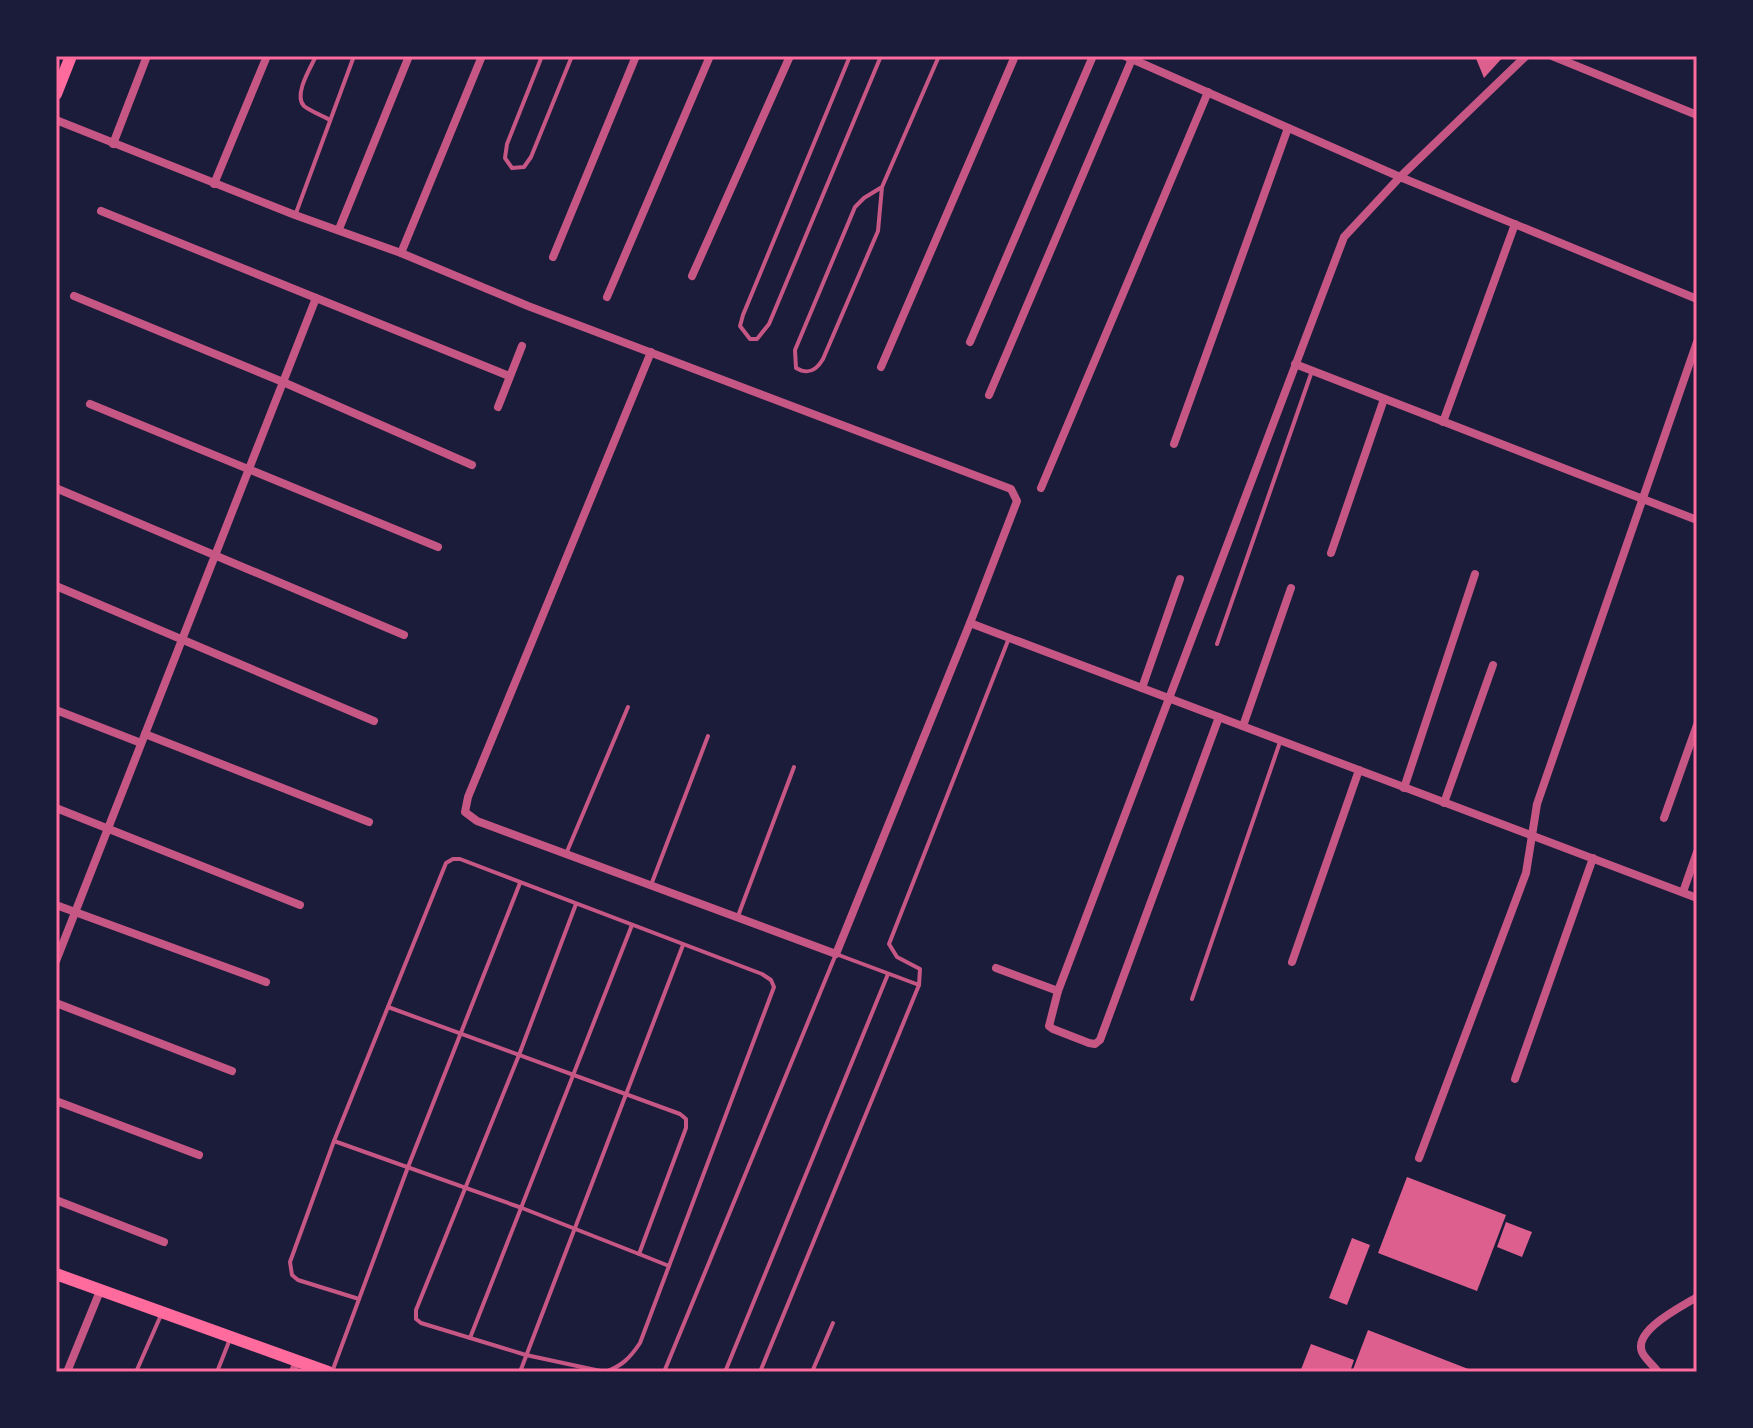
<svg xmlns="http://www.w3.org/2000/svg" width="1753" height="1428" viewBox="0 0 1753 1428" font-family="Signika,sans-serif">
<rect width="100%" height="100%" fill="#1b1b3a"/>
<!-- building -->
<g fill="#dd5f8e">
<path d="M 1475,56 L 1504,56 L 1484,78 Z"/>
<path d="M 1407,1177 L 1506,1215 L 1477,1291 L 1378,1253 Z"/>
<path d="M 1506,1222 L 1532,1232 L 1522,1257 L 1497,1247 Z"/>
<path d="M 1352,1238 L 1370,1245 L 1347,1305 L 1329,1298 Z"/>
<path d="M 1368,1330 L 1476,1372 L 1352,1372 Z"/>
<path d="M 1311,1344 L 1354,1360 L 1350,1372 L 1300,1372 Z"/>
</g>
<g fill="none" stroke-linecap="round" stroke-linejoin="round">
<!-- service -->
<g stroke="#c65784" stroke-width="4">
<path d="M 316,56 C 311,67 293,95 304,106 C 310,111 321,115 328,119"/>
<path d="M 542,56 L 507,144 L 505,158 L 512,168 L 524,167 L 531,157 L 572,56"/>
<path d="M 850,56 L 743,315 L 740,326 L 750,339 L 757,339 L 769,324 L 881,56"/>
<path d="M 882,187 L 864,198 L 855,207 L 795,350 L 796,368 C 808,375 816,371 823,359 L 878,231 L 882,187 L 939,56"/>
<path d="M 296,213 L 354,56"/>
<path d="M 1217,644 L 1312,371"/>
<path d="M 566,854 L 628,707"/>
<path d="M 651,885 L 708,736"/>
<path d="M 738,916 L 794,767"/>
<path d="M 919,985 L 920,969 L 897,957 L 889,944 L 1009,638"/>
<path d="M 1192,999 L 1280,742"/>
<path d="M 334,1141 L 522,1208 L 639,1254 L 686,1128 L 686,1119 L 680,1114 L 388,1007"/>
<path d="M 639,1254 L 669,1266"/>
<path d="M 359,1299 L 298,1280 L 292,1275 L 290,1262 L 334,1141 L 446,863 L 453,859 L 460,859 L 762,974 L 771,980 L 774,987 L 640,1343 C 630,1358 622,1366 605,1372 L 526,1355 L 421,1323 L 416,1319 L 416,1310 L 519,1055 L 576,904"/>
<path d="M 470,1338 L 632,925"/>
<path d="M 136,1372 L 161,1315"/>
<path d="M 217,1372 L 230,1339"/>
<path d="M 332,1372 L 408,1167 L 520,883"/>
<path d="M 520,1372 L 683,945"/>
<path d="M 664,1372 L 836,954 L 919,985 L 760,1372"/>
<path d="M 725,1372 L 888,974"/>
<path d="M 812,1372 L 833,1323"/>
</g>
<!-- minor -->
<g stroke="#c65784" stroke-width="8">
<path d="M 1125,56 L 1400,177 L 1697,299"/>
<path d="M 1552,56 L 1697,115"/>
<path d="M 56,120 L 295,215 L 401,253 L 528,306 L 1011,489 L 1017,501 L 970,623 L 836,954 L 477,821 L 465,812 L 468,797 L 651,352"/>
<path d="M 113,144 L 147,56"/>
<path d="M 214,184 L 267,56"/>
<path d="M 101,211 L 509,376"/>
<path d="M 339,229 L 409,56"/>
<path d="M 401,253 L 482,56"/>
<path d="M 553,257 L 636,56"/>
<path d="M 692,276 L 790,56"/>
<path d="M 74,296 L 283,382 L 472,465"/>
<path d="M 607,297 L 710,56"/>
<path d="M 970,342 L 1093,56"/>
<path d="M 1295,364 L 1697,520"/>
<path d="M 881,367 L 1015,56"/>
<path d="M 989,395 L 1132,59"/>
<path d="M 90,404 L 438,547"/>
<path d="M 498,407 L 522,346"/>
<path d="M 1443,422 L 1515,224"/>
<path d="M 1174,444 L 1288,128"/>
<path d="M 1041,488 L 1208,92"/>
<path d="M 58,489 L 404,635"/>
<path d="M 1331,553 L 1384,399"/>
<path d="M 56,586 L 374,721"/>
<path d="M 970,623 L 1697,898"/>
<path d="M 1142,688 L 1180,579"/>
<path d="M 56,710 L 141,743"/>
<path d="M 1219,717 L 1100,1040 L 1095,1044 L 1089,1043 L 1053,1029 L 1049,1026 L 1058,991 L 1344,237 L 1400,177 L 1526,56"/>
<path d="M 1243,726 L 1291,588"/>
<path d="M 145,734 L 369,822"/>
<path d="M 1404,788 L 1475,574"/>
<path d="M 1444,803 L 1493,665"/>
<path d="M 56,808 L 300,905"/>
<path d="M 1664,818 L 1697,725"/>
<path d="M 1683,892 L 1697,852"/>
<path d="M 56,905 L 266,982"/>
<path d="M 56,961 L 316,298"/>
<path d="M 1292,962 L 1359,770"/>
<path d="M 996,968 L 1058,991"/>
<path d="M 56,1003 L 232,1071"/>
<path d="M 1515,1079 L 1593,858"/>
<path d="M 56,1101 L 199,1155"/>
<path d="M 1419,1158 L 1526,873 L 1537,804 L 1697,342"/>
<path d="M 56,1200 L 164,1242"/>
<path d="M 67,1372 L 100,1291"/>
<path d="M 293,1372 L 297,1360"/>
<path d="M 1658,1372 C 1654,1366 1645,1359 1642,1352 C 1633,1330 1683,1306 1697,1297"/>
</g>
<!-- secondary -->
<g stroke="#ff6b9d" stroke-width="12">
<path d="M 56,94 L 71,56"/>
<path d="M 56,1274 L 328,1372"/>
</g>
</g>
<!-- border -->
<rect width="1753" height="1428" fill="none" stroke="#1b1b3a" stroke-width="116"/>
<rect x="58" y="58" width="1637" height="1312" fill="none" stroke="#ff6b9d" stroke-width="3"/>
</svg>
